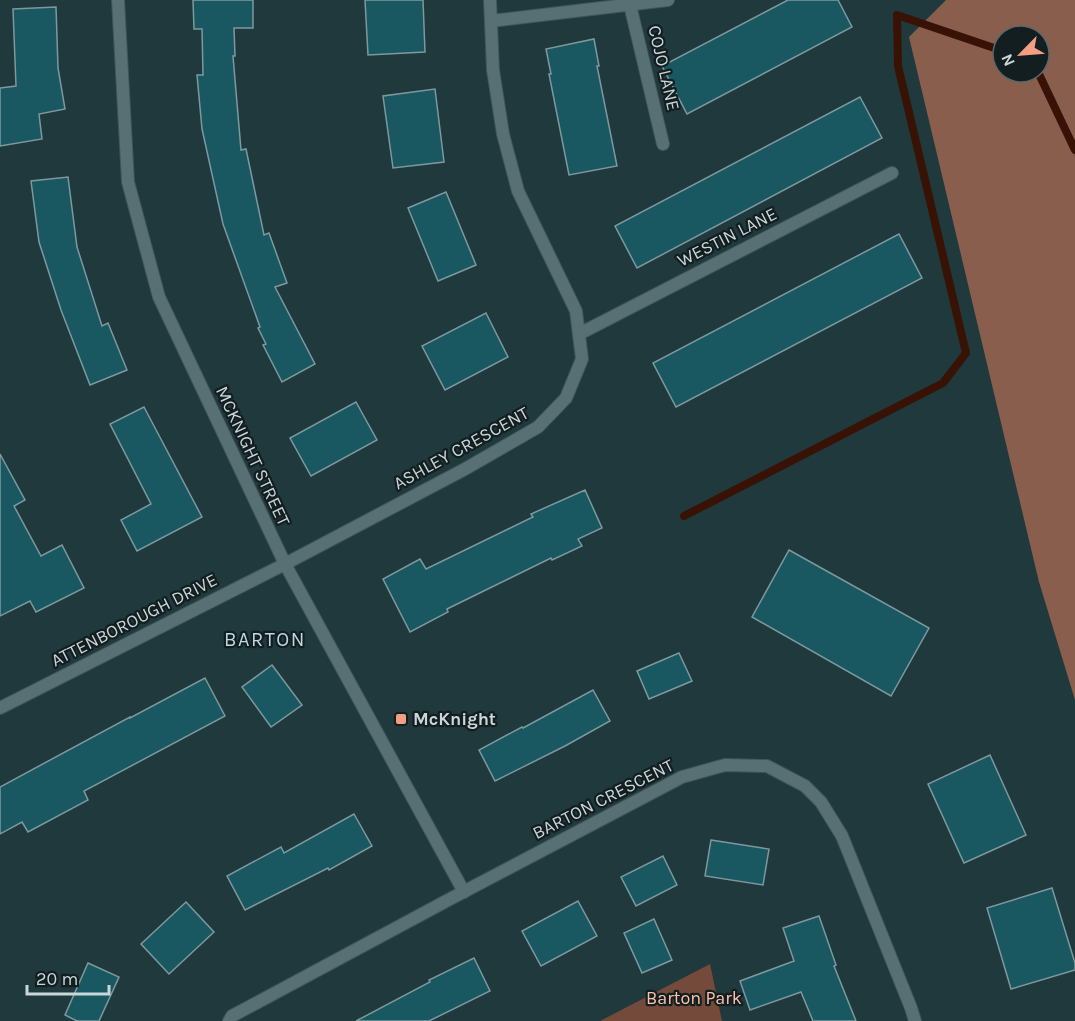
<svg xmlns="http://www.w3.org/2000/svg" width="1075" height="1021" viewBox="0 0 1075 1021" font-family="Karla,sans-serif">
<rect width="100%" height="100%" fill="#20393d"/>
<!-- green -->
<path fill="#744a3b" d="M 710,964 L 722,1021 L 600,1021 Z"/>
<!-- forest -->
<path fill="#895e4d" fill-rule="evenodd" d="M 946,0 L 1075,0 L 1075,700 L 1039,582 L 909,37 ZM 1003,36 L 1039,36 L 1039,72 L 1003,72 Z"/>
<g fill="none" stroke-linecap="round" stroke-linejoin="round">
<!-- stream -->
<g stroke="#381305" stroke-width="8">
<path d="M 1038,72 L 1075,150"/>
<path d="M 684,516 L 943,383 L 966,353 L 898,66 L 897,15 L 1003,51"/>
</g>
</g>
<!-- building -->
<g fill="#195861" stroke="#7e999e" stroke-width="1.5">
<path d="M 193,0 L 253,0 L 253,28 L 234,28 L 235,56 L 233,56 L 241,150 L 246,149 L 264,235 L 269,233 L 287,283 L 275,287 L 315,364 L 282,382 L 263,345 L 266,344 L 258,328 L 260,327 L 223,224 L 202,129 L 197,75 L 203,75 L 202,29 L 194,29 Z"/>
<path d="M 365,0 L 423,0 L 425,52 L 368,55 Z"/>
<path d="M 788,0 L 838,0 L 852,27 L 687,114 L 662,66 Z"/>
<path d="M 56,7 L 58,68 L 65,109 L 39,114 L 42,139 L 0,146 L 0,88 L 16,86 L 13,9 Z"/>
<path d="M 594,39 L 599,66 L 597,66 L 617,166 L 569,175 L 549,74 L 551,74 L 546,49 Z"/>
<path d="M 435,89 L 444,162 L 393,168 L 383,96 Z"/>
<path d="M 860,97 L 882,138 L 637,268 L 615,226 Z"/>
<path d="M 68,177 L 77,247 L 102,326 L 108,323 L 127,370 L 90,385 L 61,310 L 39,242 L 31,181 Z"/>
<path d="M 446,192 L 476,265 L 438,281 L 408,208 Z"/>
<path d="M 899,234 L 922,278 L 676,407 L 653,363 Z"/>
<path d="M 486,313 L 508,357 L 445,390 L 422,346 Z"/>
<path d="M 356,402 L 377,440 L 311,476 L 290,438 Z"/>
<path d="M 144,407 L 202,517 L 137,551 L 121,520 L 151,504 L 110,424 Z"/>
<path d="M 0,454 L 25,500 L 14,506 L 41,556 L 62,545 L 84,588 L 36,612 L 30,601 L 0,616 Z"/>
<path d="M 585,490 L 602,528 L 578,539 L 582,546 L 552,560 L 551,558 L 447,609 L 448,612 L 410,632 L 383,579 L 420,559 L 426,569 L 533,517 L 531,514 Z"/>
<path d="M 789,550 L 929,628 L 891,696 L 752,617 Z"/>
<path d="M 679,653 L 692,681 L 649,699 L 637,671 Z"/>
<path d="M 272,665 L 302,705 L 271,727 L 242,687 Z"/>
<path d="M 205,678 L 225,716 L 84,791 L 88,800 L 28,832 L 22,822 L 0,834 L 0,787 L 130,717 L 130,718 Z"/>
<path d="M 593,690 L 610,721 L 565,746 L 495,781 L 479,750 L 522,727 L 523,728 Z"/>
<path d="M 990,755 L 1026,835 L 964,863 L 928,784 Z"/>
<path d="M 354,814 L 372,846 L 329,870 L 328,868 L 245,910 L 227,876 L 281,847 L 284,853 Z"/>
<path d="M 711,840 L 769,849 L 763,885 L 705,876 Z"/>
<path d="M 663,856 L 677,885 L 636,906 L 621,877 Z"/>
<path d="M 1052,888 L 1075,963 L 1075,970 L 1011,989 L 987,908 Z"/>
<path d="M 578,901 L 597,936 L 541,966 L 522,931 Z"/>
<path d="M 186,902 L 214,932 L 169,974 L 141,944 Z"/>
<path d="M 819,916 L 836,965 L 834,966 L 856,1021 L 813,1021 L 801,992 L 750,1010 L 740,981 L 794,961 L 783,928 Z"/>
<path d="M 654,919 L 672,960 L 642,973 L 624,933 Z"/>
<path d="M 474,958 L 490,991 L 429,1021 L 356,1021 L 430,982 L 429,980 Z"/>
<path d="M 88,963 L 119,977 L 99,1021 L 77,1021 L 65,1015 Z"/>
</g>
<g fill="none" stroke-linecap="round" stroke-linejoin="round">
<!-- street casing -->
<g stroke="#3e5559" stroke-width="14">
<g id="street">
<path d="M 118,0 L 128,182 L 159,297 L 285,564 L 464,892"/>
<path d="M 630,0 L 630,5 L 663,144"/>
<path d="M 491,21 L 668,0"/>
<path d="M 579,334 L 892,173"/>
<path d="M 0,708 L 285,564 L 465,469 L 538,427 L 566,398 L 582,359 L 576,311 L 518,191 L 503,134 L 493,70 L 490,0"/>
<path d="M 229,1021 L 232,1016 L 450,899 L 682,777 L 725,765 L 767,766 L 805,786 L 821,802 L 842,836 L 911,1008 L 915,1021"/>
</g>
</g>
<!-- street -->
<use href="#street" stroke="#587074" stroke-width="12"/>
</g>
<!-- markers -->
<rect fill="#f2a081" stroke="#131e20" stroke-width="2" x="395" y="713" width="12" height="12" rx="3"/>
<g text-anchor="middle" stroke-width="4.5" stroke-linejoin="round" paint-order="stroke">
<!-- street labels -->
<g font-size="18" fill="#c9d7d9" stroke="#131e20">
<text transform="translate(664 68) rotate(77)" y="6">COJO LANE</text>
<text transform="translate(727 237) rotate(-27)" y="6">WESTIN LANE</text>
<text transform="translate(461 448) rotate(-29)" y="6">ASHLEY CRESCENT</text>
<text transform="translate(253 456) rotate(65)" y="6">MCKNIGHT STREET</text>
<text transform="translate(134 620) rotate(-27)" y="6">ATTENBOROUGH DRIVE</text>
<text transform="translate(603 799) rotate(-27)" y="6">BARTON CRESCENT</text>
</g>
<!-- poi labels -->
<g font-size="18" font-weight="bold" fill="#c9d7d9" stroke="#131e20" text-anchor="start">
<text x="413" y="725">McKnight</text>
</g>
<!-- park labels -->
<g font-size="18" fill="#fec3ad" stroke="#131e20">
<text x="694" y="1004">Barton Park</text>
</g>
<!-- neighbourhood labels -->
<g font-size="20" letter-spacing="1.5" fill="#bcd9df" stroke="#131e20">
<text x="265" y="646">BARTON</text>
</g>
</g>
<!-- north arrow -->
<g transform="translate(1021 54) rotate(245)"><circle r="28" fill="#131e20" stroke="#5c686a" stroke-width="1.5"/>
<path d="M0-4.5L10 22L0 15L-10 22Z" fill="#f2a081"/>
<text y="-9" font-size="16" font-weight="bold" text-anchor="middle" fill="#c9d7d9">N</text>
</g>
<!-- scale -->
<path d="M27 985v9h82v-9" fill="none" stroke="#c9d7d9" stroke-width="3"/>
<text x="36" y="985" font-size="18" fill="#c9d7d9" stroke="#131e20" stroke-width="4.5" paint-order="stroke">20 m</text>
</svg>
